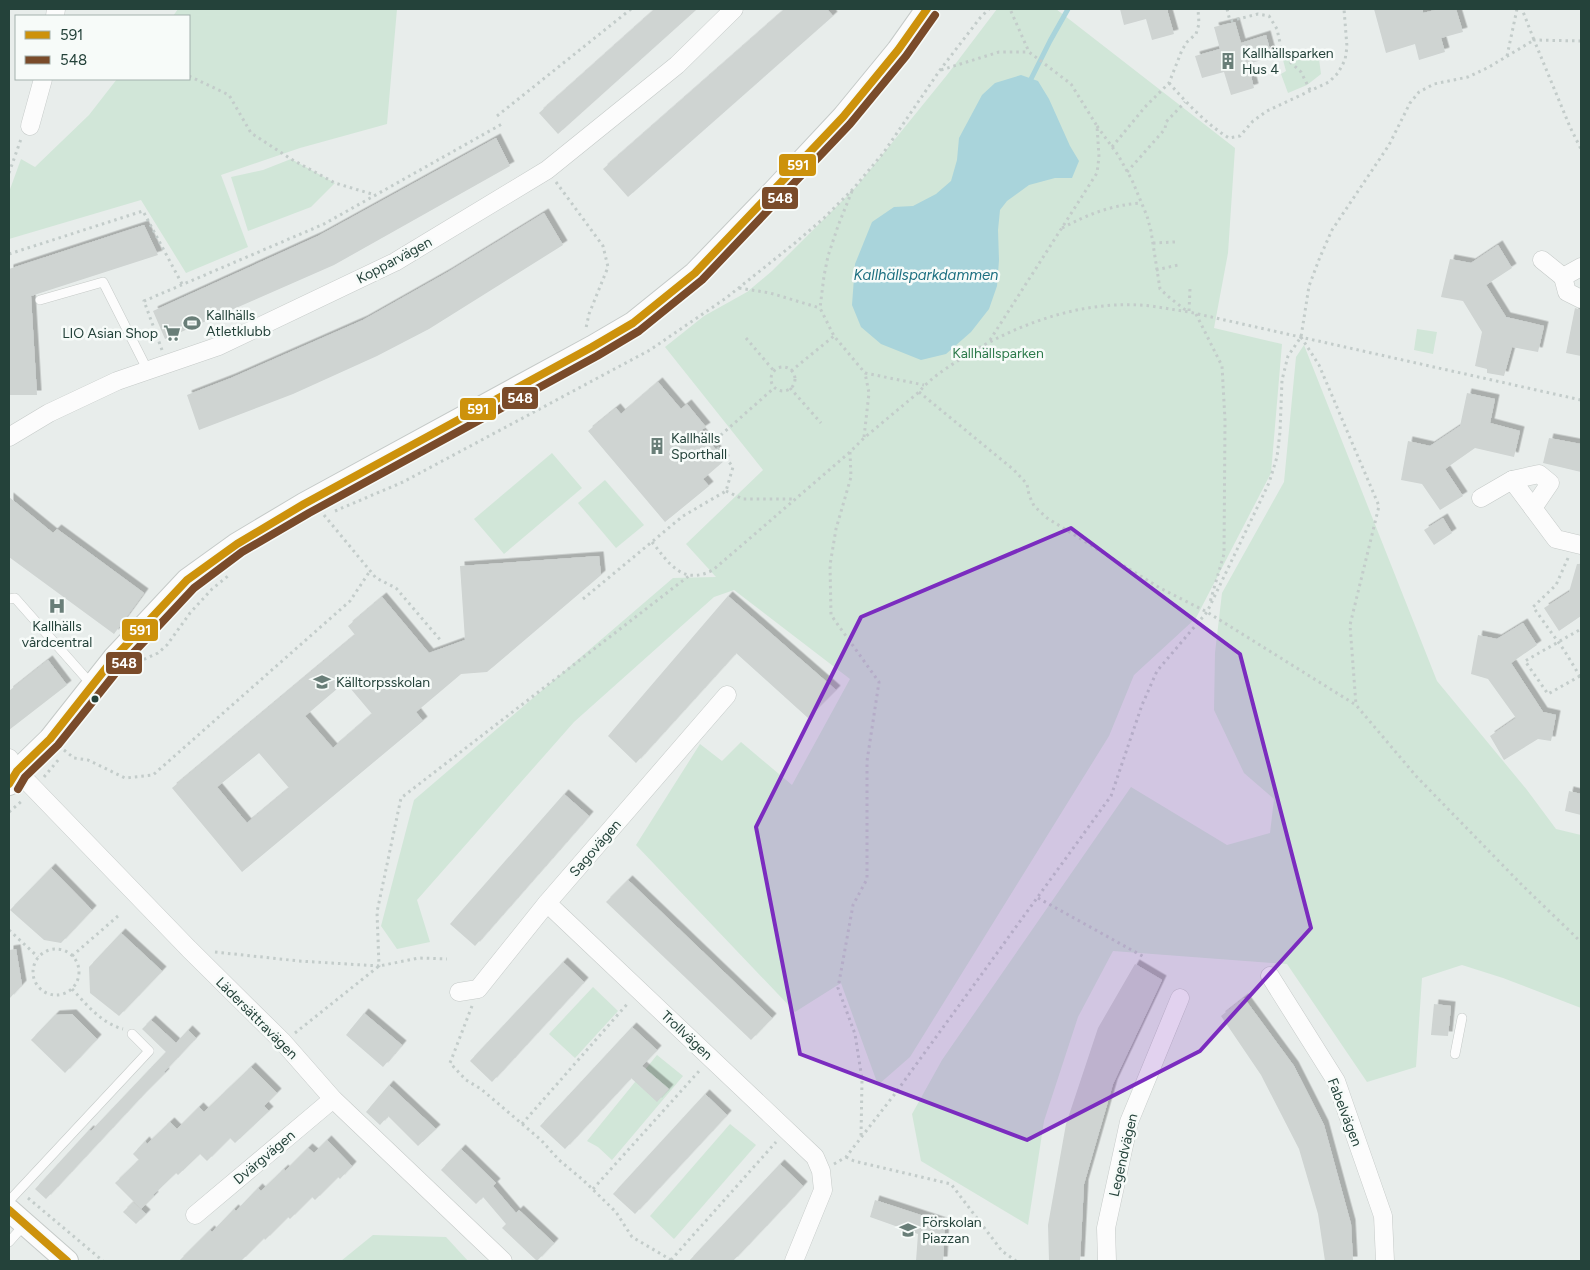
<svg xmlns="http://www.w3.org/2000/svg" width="1590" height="1270" viewBox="0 0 1590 1270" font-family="Figtree,sans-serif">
<defs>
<filter id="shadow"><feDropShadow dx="4.5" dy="-4.5" stdDeviation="0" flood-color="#0004"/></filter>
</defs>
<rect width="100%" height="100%" fill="#e8edeb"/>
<!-- green -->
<g fill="#d1e6d8">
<path d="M 178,9 L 397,9 L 387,124 L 300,148 L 221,175 L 248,247 L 186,273 L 141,200 L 9,239 L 9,192 L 21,159 L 35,167 L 89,115 L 117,79 L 189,79 L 189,16 L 173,16 Z"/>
<path d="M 997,9 L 1056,9 L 1235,148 L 1228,253 L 1214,328 L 1282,344 L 1271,473 L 1196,618 L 1134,675 L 1109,736 L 910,1057 L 878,1085 L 841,983 L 795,1012 L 636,845 L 700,744 L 722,761 L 741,742 L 792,785 L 850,679 L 734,590 L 714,597 L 574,722 L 417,900 L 430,942 L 397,949 L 381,926 L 414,800 L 673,578 L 716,577 L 686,544 L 763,470 L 665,347 L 704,316 L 747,292 L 772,271 L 857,186 L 947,75 Z"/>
<path d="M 1298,51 L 1319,59 L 1321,74 L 1307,85 L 1288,93 L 1281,74 L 1286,71 L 1283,60 Z"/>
<path d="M 291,159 L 335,183 L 311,207 L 248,231 L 231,177 L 263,170 Z"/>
<path d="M 1417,329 L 1437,332 L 1433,354 L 1414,350 Z"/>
<path d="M 1304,345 L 1437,681 L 1527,790 L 1556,829 L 1581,835 L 1581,1008 L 1503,978 L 1462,965 L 1422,978 L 1416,1067 L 1367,1082 L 1287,964 L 1113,951 L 1078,1017 L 1044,1121 L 1028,1225 L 921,1161 L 912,1114 L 942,1060 L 1131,787 L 1227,845 L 1270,833 L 1274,799 L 1244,773 L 1214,710 L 1215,653 L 1222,593 L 1284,482 L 1296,357 Z"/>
<path d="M 552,453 L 582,488 L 504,554 L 474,519 Z"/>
<path d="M 605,480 L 644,525 L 616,548 L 578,503 Z"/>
<path d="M 593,987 L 618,1011 L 575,1058 L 549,1034 Z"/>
<path d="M 657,1055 L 683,1076 L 612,1160 L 598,1147 L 587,1141 Z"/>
<path d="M 730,1124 L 756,1145 L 674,1239 L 650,1216 Z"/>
<path d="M 373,1235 L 446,1237 L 468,1261 L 341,1261 Z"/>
</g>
<!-- water -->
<path fill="#a9d4db" d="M 1021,75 L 1038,81 L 1049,99 L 1070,146 L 1079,161 L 1072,178 L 1055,178 L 1029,185 L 1007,201 L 1000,210 L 998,230 L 999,260 L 997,286 L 989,309 L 971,332 L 946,354 L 921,360 L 881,344 L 861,327 L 852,305 L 855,264 L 872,222 L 894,207 L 913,206 L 936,194 L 951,181 L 957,160 L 959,138 L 982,95 L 995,83 Z"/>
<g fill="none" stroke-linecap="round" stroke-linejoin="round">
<!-- stream -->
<path stroke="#a9d4db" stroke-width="5" d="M 1031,79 L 1050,41 L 1068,9"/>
</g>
<!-- building -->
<g fill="#cfd4d2" fill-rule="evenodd" filter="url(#shadow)">
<path d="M 655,9 L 697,9 L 558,134 L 539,113 Z"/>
<path d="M 785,9 L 827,9 L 833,16 L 628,197 L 603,169 Z"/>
<path d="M 1120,9 L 1168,9 L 1168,13 L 1174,34 L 1152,40 L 1146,19 L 1124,25 Z"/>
<path d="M 1374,9 L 1423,9 L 1423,13 L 1439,9 L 1456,9 L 1463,32 L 1441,38 L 1445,52 L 1419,60 L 1415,44 L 1386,53 Z"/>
<path d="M 1235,22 L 1241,43 L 1266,35 L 1272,57 L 1248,64 L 1254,88 L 1231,95 L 1224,72 L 1202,78 L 1195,56 L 1220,49 L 1214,27 Z"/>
<path d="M 496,138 L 510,166 L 334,265 L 165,339 L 153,311 L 318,236 Z"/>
<path d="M 544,213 L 563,245 L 429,329 L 377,356 L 293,394 L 199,430 L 187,395 L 231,378 L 363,320 L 448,272 Z"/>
<path d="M 144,225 L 158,255 L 31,296 L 37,395 L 9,395 L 9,269 Z"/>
<path d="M 1498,245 L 1512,268 L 1486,285 L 1506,317 L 1544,326 L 1538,352 L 1512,347 L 1504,376 L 1487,373 L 1487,369 L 1475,366 L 1482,332 L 1463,301 L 1441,297 L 1450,259 L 1471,263 Z"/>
<path d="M 1575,308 L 1581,310 L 1581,356 L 1566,353 Z"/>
<path d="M 658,382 L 681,409 L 687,404 L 706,427 L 700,431 L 725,460 L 703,479 L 709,486 L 665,522 L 588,431 L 616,408 L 621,414 Z"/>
<path d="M 1467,393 L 1495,399 L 1490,423 L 1520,431 L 1514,457 L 1475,448 L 1445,469 L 1463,496 L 1440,510 L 1422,484 L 1401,480 L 1408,441 L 1430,446 L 1460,426 Z"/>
<path d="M 1549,438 L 1581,444 L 1581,472 L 1543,463 Z"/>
<path d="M 9,497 L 53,533 L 57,529 L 144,593 L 114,634 L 9,557 Z"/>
<path d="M 1443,518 L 1452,533 L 1434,545 L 1424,530 Z"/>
<path d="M 599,556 L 601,575 L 487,672 L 461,674 L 416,712 L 423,721 L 242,872 L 172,788 L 355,635 L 348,626 L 382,597 L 429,653 L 465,640 L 460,566 ZM 345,682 L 372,714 L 333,748 L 305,716 ZM 259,753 L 289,788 L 247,823 L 217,787 Z"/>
<path d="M 1577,564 L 1581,564 L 1581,616 L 1559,631 L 1544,608 L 1569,592 Z"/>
<path d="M 728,596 L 836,690 L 808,718 L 736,653 L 636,763 L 608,736 Z"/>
<path d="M 1523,623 L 1537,645 L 1511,663 L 1543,712 L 1556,715 L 1551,741 L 1538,739 L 1504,760 L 1490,736 L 1516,718 L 1488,679 L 1471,674 L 1478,635 L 1497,639 Z"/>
<path d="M 48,660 L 67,685 L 9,730 L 9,691 Z"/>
<path d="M 1569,791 L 1581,794 L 1581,815 L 1565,811 Z"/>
<path d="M 564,794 L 589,816 L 475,946 L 450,924 Z"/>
<path d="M 51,868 L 92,910 L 61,943 L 44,940 L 10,910 Z"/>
<path d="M 628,880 L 772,1018 L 751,1040 L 606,902 Z"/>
<path d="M 121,933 L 162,971 L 119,1016 L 90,993 L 89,967 Z"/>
<path d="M 16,949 L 22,985 L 9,999 L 9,950 Z"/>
<path d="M 563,962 L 584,982 L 492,1082 L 470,1061 Z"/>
<path d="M 1135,964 L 1162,980 L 1113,1084 L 1084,1184 L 1080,1261 L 1049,1261 L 1048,1225 L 1066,1124 L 1098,1028 Z"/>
<path d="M 1244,998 L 1294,1066 L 1324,1125 L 1351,1224 L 1353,1261 L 1325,1261 L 1318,1214 L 1299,1149 L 1261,1075 L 1221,1016 Z"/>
<path d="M 1434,1004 L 1451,1006 L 1448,1036 L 1431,1035 Z"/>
<path d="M 364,1013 L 402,1045 L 383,1067 L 346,1035 Z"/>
<path d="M 72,1014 L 97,1039 L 65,1073 L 31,1040 L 55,1015 Z"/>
<path d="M 151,1020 L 176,1043 L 188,1030 L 196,1038 L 164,1072 L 165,1073 L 142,1096 L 46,1199 L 35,1189 L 89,1130 L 91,1131 L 166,1052 L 142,1029 Z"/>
<path d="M 632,1027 L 657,1050 L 642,1066 L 669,1089 L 657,1102 L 631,1078 L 565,1149 L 540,1126 Z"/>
<path d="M 251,1067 L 277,1093 L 264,1106 L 269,1111 L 235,1143 L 230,1138 L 207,1161 L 200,1154 L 178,1175 L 176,1173 L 153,1195 L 154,1196 L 141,1209 L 115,1183 L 139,1160 L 133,1154 L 145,1141 L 147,1144 L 170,1122 L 177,1129 L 199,1107 L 204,1112 Z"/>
<path d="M 389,1085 L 436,1129 L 418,1146 L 388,1116 L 380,1125 L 366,1112 Z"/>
<path d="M 705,1094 L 727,1115 L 635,1214 L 613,1194 Z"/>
<path d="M 327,1140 L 352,1166 L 340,1179 L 338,1177 L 315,1200 L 312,1197 L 290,1219 L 288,1217 L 265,1240 L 264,1238 L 241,1261 L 179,1261 L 210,1230 L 212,1232 L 234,1209 L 236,1211 L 258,1188 L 261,1191 L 284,1169 L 285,1171 L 308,1148 L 314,1153 Z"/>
<path d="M 461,1149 L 496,1183 L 493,1186 L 516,1213 L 519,1210 L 554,1243 L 537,1261 L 502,1228 L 506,1224 L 483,1197 L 476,1204 L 441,1170 Z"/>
<path d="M 780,1164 L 803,1186 L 785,1206 L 733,1261 L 689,1261 Z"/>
<path d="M 875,1200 L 945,1223 L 943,1261 L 916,1261 L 918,1234 L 870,1217 Z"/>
<path d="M 133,1202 L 146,1214 L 136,1224 L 123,1212 Z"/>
</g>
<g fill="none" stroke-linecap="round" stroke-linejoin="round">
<!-- service casing -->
<g stroke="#c5cac8" stroke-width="10">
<g id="service">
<path d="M 40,300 L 103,282 L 148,371"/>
<path d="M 9,599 L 15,598 L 92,685"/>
<path d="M 1455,1054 L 1462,1018"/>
<path d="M 9,1201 L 149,1051 L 132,1034"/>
<path d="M 9,1242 L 24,1225"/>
</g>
</g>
<!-- minor casing -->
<g stroke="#c5cac8" stroke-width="19">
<g id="minor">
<path d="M 55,16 L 56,9"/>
<path d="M 30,126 L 43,79"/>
<path d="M 1542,260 L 1563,277"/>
<path d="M 1581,267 L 1563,277 L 1567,292 L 1581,299"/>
<path d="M 9,437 L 49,413 L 117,381 L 219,346 L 395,262 L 547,170 L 677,65 L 734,9"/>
<path d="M 1512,480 L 1539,474 L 1550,483 L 1533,508"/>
<path d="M 1481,498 L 1512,480 L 1556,539 L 1581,545"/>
<path d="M 9,758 L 17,771 L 189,949 L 283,1042 L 333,1099 L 503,1261"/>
<path d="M 547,903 L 815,1157 L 821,1171 L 823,1190 L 794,1261"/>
<path d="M 1270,976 L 1336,1081 L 1383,1216 L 1385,1261"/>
<path d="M 459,992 L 478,989 L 547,903 L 727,695"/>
<path d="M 195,1215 L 333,1099"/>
<path d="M 1107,1261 L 1106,1228 L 1129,1122 L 1180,998"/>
</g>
</g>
<!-- tertiary casing -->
<g stroke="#c5cac8" stroke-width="24">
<g id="tertiary">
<path d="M 9,784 L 17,771 L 50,739 L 114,658 L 187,580 L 237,544 L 304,504 L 592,347 L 633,323 L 695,273 L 773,192 L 843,117 L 898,50 L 927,9"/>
<path d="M 9,1210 L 67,1261"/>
</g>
</g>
<!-- path -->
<g stroke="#c3ccca" stroke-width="3" stroke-dasharray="2.5 4" stroke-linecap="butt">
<path d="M 1227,9 L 1230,21 L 1258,14 L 1269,16 L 1277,29 L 1282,52 L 1287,59 L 1301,72 L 1310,90"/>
<path d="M 1581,41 L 1534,40 L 1570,127 L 1581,149"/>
<path d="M 1507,56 L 1517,9"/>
<path d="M 941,70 L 999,52 L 1029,52"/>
<path d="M 189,76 L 229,95 L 251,133 L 291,159 L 335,183 L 375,195"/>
<path d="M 1169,83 C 1187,103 1206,124 1229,138 L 1240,136 L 1253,121 L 1267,111 L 1329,82 L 1338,73 L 1345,60 L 1347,47 L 1344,9"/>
<path d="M 497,116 L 631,9"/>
<path d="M 1097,126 L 1118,155 L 1132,180 L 1147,216 L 1151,231 L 1160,289 L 1170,298 L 1188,312"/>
<path d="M 1112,147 L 1145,107 L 1169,83 L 1182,50 L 1187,42 L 1196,34 L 1199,24 L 1198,9"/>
<path d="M 1127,172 L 1165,129 L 1166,122 L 1185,102"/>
<path d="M 9,173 L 21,139"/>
<path d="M 556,182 L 603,246 L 608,267 L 589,314 L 586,328"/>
<path d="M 852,191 L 838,226 L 828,256 L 824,276 L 820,308 L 834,336 L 865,373 L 924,385"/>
<path d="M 1062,228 C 1089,214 1111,205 1142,203"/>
<path d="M 1153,243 L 1175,242"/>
<path d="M 9,254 L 143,211 L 182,284"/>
<path d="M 1156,270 L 1178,265"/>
<path d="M 739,288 L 770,293 L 820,308"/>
<path d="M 1189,311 L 1190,289"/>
<path d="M 1196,314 L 1222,366 L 1225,420 L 1224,554 L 1210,602"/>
<path d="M 1301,337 L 1319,365 L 1379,506 L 1350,625 L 1356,705"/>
<path d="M 746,338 L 774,371"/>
<path d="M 990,340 L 1097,173 L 1099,157 L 1097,126 L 1071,84 L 1029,52 L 1010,9"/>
<path d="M 162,350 L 144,301 L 324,224 L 502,124"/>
<circle cx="783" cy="379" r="12"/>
<path d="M 791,371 L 834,336"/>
<path d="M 790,388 L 821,423"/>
<path d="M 919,392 L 1014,470 L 1027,484 L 1029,495 L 1034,506 L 1047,518 L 1160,588 L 1207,612 L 1356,705 L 1416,776 L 1521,884 L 1581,942"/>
<path d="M 864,437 L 869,393 L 865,373"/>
<path d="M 850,452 L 851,477 L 836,529 L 830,565 L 831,615 L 879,682 L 867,761 L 867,879 L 853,905 L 838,988 L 855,1034 L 862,1079 L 861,1138"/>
<path d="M 726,491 L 743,499 L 795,499"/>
<path d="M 335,511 L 403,482 L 650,350 L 726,298 L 795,243 L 824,218 L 853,189 L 884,152 L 940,70 L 980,18 L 989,9"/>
<path d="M 324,515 L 376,578 L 396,588 L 442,642"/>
<path d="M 652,542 C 669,563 682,586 713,570 L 850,452 L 864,438 L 919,392 C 932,376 953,364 970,353 C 1024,321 1088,299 1151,306 C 1164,308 1176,310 1189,312 L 1581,400"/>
<path d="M 1568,558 L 1556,585 L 1533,607 L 1564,650 L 1581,678"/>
<path d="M 583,599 L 683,516 L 726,491 L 733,467 L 713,442 L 774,388"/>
<path d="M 138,662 L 158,653 L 167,645 L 190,613 L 212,589 L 228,576"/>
<path d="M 1580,676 L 1548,694 L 1525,661 L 1581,629"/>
<path d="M 64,750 L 74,758 L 88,760 L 125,778 L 153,775 L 350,601 L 370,571"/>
<path d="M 44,777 L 59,759"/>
<path d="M 9,812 L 23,800"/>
<path d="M 1038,898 L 1146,958"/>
<path d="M 9,930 L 38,957"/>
<circle cx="56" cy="972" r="23"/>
<path d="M 215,952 L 299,961 L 379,966 L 377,912 L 401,798 L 690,575"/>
<path d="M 72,956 L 118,916"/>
<path d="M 72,989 C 87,1005 101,1023 123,1029"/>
<path d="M 472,1006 L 450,1063 L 466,1080 L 481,1089 L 541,1140 L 559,1160 L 583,1180 L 616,1212 L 632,1237 L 673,1261"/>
<path d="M 295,1033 L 379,966 L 419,958 L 447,959"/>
<path d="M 522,1124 L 629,1002"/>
<path d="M 846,1157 L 854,1161 L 951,1184 L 1002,1251 L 1016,1261"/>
<path d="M 834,1164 L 846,1157 L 894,1095 L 1111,796 L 1142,705 L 1157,671 L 1207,612 L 1269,483 L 1277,457 L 1280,432 L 1282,380 L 1288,356 L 1301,337 L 1309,286 L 1320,257 L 1332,230 L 1389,145 L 1410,103 L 1419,92 L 1434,84 L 1468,77 L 1489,67 L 1534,40 L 1522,9"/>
<path d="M 593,1189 L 700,1070"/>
<path d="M 28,1198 L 103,1261"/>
<path d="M 671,1260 L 776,1142"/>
</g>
<!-- service -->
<use href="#service" stroke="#fcfcfc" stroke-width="9"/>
<!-- minor -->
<use href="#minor" stroke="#fcfcfc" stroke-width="18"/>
<!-- tertiary -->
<use href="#tertiary" stroke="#fcfcfc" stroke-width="22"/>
<!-- bus-1 casing -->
<g stroke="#f7fbf9" stroke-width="11">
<g id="bus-1">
<path d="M 9,784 L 17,771 L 50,739 L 114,658 L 187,580 L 237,544 L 304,504 L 592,347 L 633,323 L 695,273 L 843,117 L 898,50 L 927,9"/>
<path d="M 9,1210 L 67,1261"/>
</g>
</g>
<!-- bus-2 casing -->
<g stroke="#f7fbf9" stroke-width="11">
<path id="bus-2" d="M 18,789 L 25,777 L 58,745 L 122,665 L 194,588 L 242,552 L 309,513 L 597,356 L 639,331 L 702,280 L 850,124 L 906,56 L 935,15"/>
</g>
<!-- bus-1 -->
<use href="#bus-1" stroke="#cd920c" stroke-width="8"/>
<!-- bus-2 -->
<use href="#bus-2" stroke="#7a4b2a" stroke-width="8"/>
</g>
<!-- marked area -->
<path fill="#7b2cbf" fill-opacity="0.2" stroke="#7b2cbf" stroke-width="4" stroke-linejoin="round" d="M 1071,528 L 1240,654 L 1311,928 L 1200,1051 L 1027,1140 L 800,1054 L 756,827 L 861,617 Z"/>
<!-- icons -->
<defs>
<g id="building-bare" transform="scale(1.35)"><path d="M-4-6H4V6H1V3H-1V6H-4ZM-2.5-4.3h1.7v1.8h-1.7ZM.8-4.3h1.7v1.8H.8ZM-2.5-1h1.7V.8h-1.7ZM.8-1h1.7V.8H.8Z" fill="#697e78" stroke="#f7fbf9" stroke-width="2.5" paint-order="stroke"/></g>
<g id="stadium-bare" transform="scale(1.35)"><path d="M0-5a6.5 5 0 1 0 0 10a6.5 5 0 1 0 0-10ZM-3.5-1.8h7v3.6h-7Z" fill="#697e78" stroke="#f7fbf9" stroke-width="2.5" paint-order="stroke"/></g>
<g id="supermarket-bare" transform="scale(1.35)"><path d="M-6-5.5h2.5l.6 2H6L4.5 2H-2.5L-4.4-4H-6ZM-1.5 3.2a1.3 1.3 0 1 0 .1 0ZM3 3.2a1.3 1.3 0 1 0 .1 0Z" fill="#697e78" stroke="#f7fbf9" stroke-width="2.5" paint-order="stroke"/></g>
<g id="hospital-bare" transform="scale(1.35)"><path d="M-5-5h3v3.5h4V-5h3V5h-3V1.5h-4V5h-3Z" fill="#697e78" stroke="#f7fbf9" stroke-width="2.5" paint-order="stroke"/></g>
<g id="school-bare" transform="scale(1.35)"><path d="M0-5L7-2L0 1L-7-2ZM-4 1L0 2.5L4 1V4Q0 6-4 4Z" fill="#697e78" stroke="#f7fbf9" stroke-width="2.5" paint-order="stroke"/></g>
</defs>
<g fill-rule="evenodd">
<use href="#building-bare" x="1228" y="61"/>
<use href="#stadium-bare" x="192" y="323"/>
<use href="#supermarket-bare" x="172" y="333"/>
<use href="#building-bare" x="657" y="446"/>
<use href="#hospital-bare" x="57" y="606"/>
<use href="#school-bare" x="322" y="682"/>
<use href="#school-bare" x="908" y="1230"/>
</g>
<!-- markers -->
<circle fill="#24423a" stroke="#f7fbf9" stroke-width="2" cx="95" cy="699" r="4.5"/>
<g text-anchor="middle" stroke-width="5" stroke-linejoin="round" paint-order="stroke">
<!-- poi labels -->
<g font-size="14" fill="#24423a" stroke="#f7fbf9" text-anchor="start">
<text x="1242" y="58">Kallhällsparken<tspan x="1242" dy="16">Hus 4</tspan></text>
<text x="206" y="320">Kallhälls<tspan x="206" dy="16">Atletklubb</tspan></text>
<text x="158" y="338" text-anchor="end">LIO Asian Shop</text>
<text x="671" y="443">Kallhälls<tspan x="671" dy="16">Sporthall</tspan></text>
<text x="57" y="631" text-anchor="middle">Kallhälls<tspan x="57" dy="16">vårdcentral</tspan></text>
<text x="336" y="687">Källtorpsskolan</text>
<text x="922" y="1227">Förskolan<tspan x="922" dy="16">Piazzan</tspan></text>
</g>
<!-- street labels -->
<g font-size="14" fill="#24423a" stroke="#f7fbf9">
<text transform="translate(394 260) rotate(-28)" y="5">Kopparvägen</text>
<text transform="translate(595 848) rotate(-49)" y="5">Sagovägen</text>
<text transform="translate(257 1018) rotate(45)" y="5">Lädersättravägen</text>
<text transform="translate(687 1035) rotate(43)" y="5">Trollvägen</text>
<text transform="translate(1345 1112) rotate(69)" y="5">Fabelvägen</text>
<text transform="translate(1123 1155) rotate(-77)" y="5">Legendvägen</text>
<text transform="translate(264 1157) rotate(-40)" y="5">Dvärgvägen</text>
</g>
<!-- park labels -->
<g font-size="14" fill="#2d7a4b" stroke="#f7fbf9">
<text x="998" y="358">Kallhällsparken</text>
</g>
<!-- water labels -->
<g font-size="15" font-style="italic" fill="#1c6f80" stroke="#f7fbf9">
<text x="926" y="280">Kallhällsparkdammen</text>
</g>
</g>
<g stroke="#f7fbf9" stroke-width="2">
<rect x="778" y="153" width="39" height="24" rx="5" fill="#cd920c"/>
<rect x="761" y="186" width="38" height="24" rx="5" fill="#7a4b2a"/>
<rect x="501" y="386" width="38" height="24" rx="5" fill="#7a4b2a"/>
<rect x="459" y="397" width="38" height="24" rx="5" fill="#cd920c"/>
<rect x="121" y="618" width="38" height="24" rx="5" fill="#cd920c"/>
<rect x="105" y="651" width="38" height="24" rx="5" fill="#7a4b2a"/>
</g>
<g font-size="14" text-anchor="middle" font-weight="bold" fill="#fff">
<text x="798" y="170">591</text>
<text x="780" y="203">548</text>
<text x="520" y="403">548</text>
<text x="478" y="414">591</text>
<text x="140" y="635">591</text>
<text x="124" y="668">548</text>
</g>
<!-- border -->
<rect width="1590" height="1270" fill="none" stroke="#24423a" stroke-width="20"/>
<!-- legend -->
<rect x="15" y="15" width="175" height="65" fill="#f7fbf9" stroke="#a3b1ad"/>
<rect x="25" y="31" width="25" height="8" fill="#cd920c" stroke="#a3b1ad"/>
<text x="60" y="40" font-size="15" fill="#24423a">591</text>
<rect x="25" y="56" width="25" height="8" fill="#7a4b2a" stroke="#a3b1ad"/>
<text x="60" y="65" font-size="15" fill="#24423a">548</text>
</svg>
